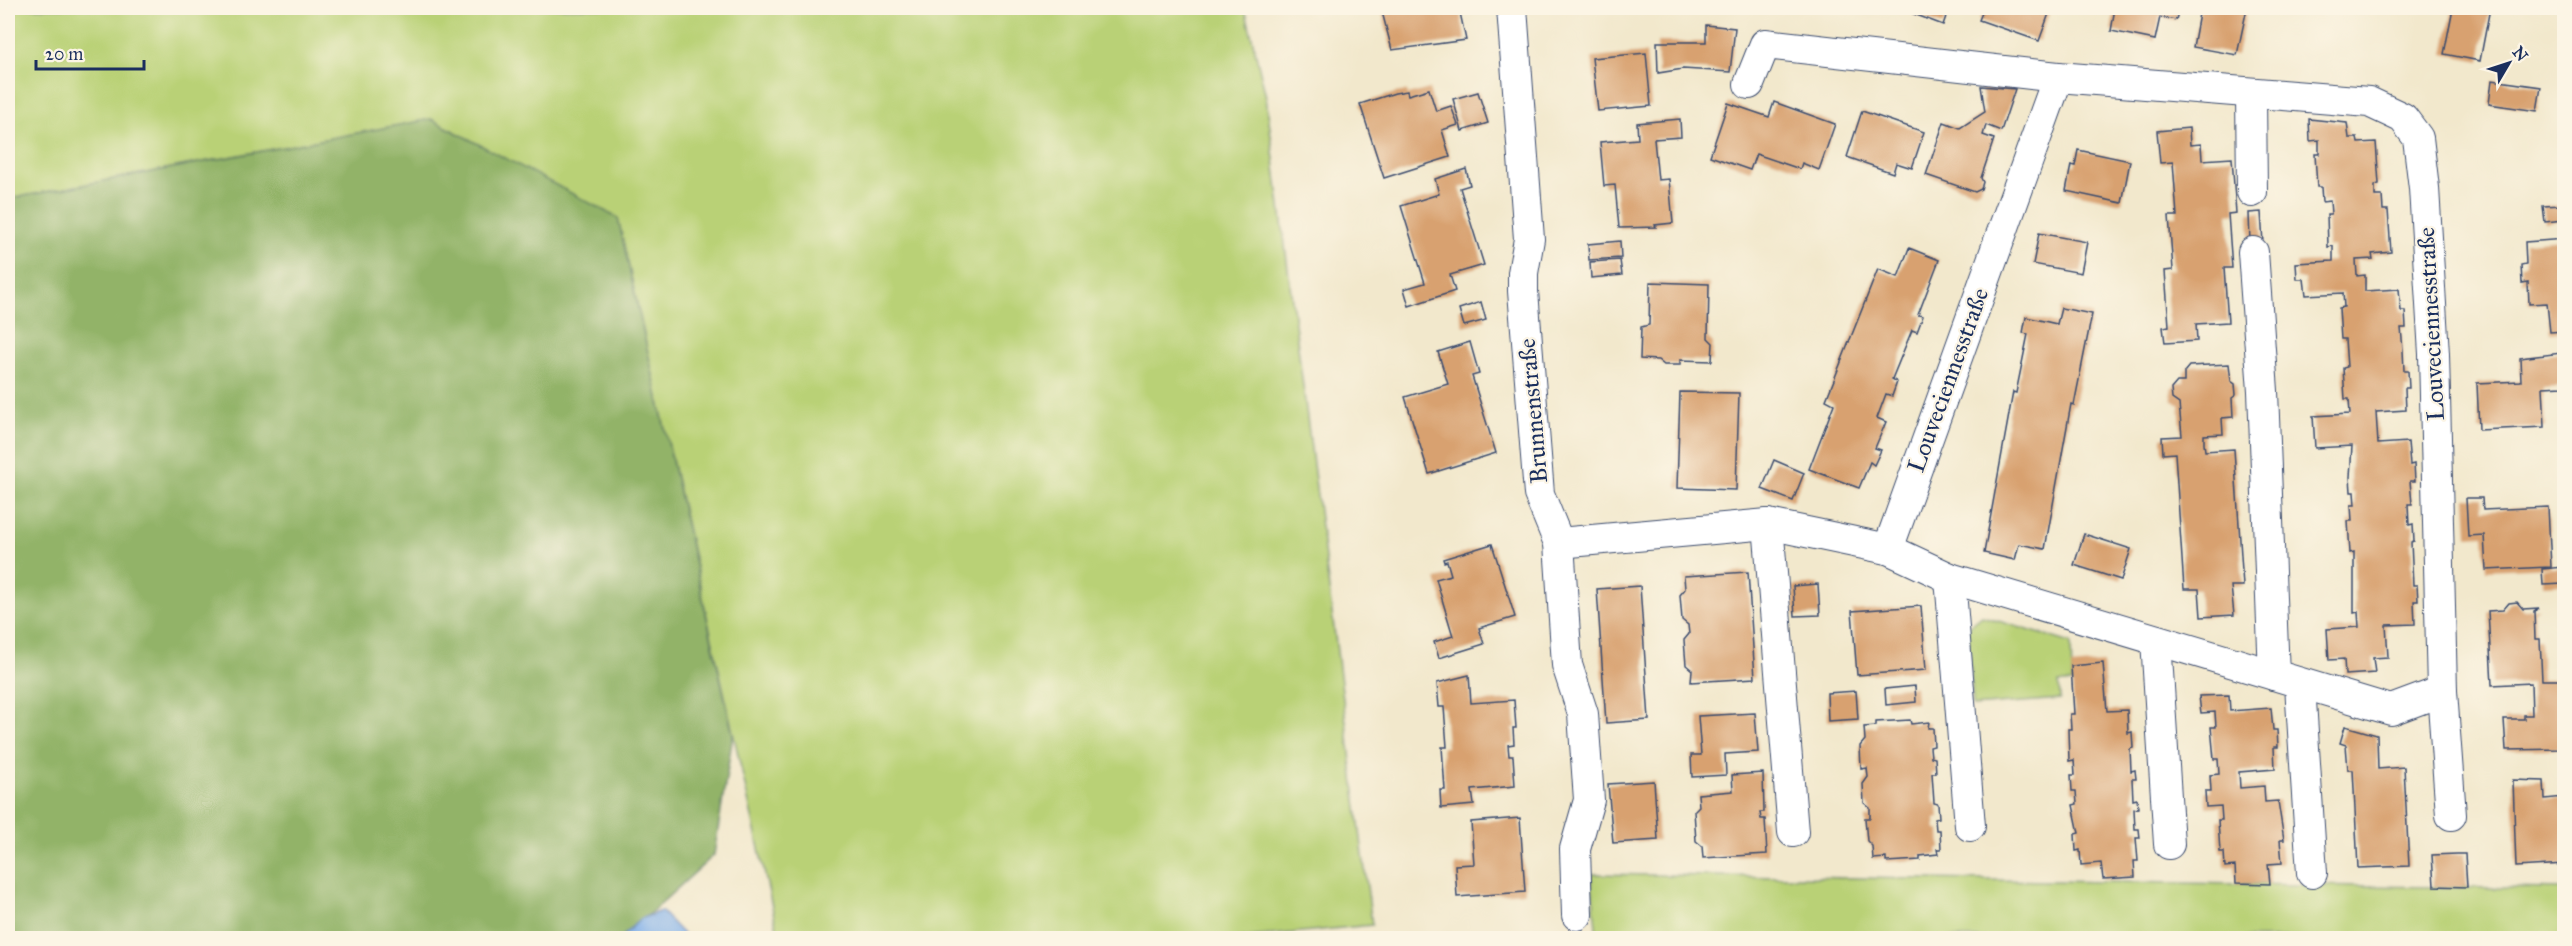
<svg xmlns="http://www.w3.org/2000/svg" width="2572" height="946" viewBox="0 0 2572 946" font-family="'IM FELL Great Primer',serif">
<rect width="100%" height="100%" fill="#fcf5e5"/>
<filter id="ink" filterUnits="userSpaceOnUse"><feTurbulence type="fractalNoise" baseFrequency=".0167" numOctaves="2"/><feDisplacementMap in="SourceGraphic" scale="12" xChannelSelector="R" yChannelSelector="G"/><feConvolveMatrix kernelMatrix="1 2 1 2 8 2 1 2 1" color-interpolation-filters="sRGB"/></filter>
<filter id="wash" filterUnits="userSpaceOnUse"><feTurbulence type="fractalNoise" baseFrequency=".008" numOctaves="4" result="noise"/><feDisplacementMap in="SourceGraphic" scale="24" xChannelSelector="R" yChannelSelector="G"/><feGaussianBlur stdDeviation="1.35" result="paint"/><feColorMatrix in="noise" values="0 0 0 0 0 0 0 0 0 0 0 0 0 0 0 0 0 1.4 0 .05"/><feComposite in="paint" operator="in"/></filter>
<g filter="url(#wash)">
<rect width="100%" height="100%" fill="#f2e8cc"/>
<!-- green -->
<g fill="#b9d176" stroke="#6a806a" stroke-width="1.5">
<path d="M 8,8 L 1245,8 L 1266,97 L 1372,925 L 1239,938 L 779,938 L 618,218 L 431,119 L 8,199 Z"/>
<path d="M 1982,616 L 2071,643 L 2072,683 L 2059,683 L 2060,699 L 1973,706 L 1968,627 Z"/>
<path d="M 1591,874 L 2564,889 L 2564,938 L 1597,938 Z"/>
</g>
<!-- forest -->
<path fill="#92b367" stroke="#567162" stroke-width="1.5" d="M 431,119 L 618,218 L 733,735 L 714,855 L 623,938 L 8,938 L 8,199 Z"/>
<!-- water -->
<path fill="#7fafea" stroke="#4d6fa4" stroke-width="1.5" d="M 661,911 L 687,938 L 621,938 L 640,919 Z"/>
<g id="blocks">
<!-- building -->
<g fill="#d8a16f">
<path d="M 1381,8 L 1459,8 L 1466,40 L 1392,50 Z"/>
<path d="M 1898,8 L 1949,8 L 1943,25 Z"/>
<path d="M 1984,8 L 2051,8 L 2039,41 L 1979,20 Z"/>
<path d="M 2115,8 L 2179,8 L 2176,20 L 2160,17 L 2155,40 L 2111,31 Z"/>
<path d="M 2200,8 L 2247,8 L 2237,55 L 2193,47 Z"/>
<path d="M 2453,8 L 2490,8 L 2480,61 L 2444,54 Z"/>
<path d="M 1706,25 L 1735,28 L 1730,72 L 1683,69 L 1658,73 L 1657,42 L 1706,42 Z"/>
<path d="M 1646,53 L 1651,106 L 1598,111 L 1592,58 Z"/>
<path d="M 2492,80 L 2541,87 L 2537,111 L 2489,104 Z"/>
<path d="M 1981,86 L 2015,89 L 2001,131 L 1986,125 L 1983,135 L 1994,139 L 1981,178 L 1983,182 L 1981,189 L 1975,192 L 1926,175 L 1944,122 L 1960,128 L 1985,112 Z"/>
<path d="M 1429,89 L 1436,111 L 1451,106 L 1458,125 L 1442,130 L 1450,157 L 1384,178 L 1360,104 L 1395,93 L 1407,91 L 1408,95 Z"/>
<path d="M 1478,92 L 1488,123 L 1462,131 L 1453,99 Z"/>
<path d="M 1774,102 L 1835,124 L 1819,170 L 1802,163 L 1800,169 L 1756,154 L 1750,170 L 1710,156 L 1728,103 L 1769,117 Z"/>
<path d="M 1862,111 L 1924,132 L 1912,168 L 1896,163 L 1893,173 L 1847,157 Z"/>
<path d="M 1680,119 L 1681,137 L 1654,139 L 1658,180 L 1669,179 L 1673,223 L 1655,225 L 1656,227 L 1619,228 L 1615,185 L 1604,186 L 1600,142 L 1638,139 L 1637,123 Z"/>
<path d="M 2309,119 L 2347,123 L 2349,138 L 2357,138 L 2358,143 L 2376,142 L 2379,184 L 2375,185 L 2375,196 L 2382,196 L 2383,210 L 2388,210 L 2391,252 L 2372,254 L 2373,259 L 2356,260 L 2357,276 L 2365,275 L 2365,291 L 2399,289 L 2401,311 L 2405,311 L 2406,328 L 2401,328 L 2403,350 L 2404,371 L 2408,371 L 2409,388 L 2405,388 L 2406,410 L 2376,412 L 2378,444 L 2408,442 L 2410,465 L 2414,464 L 2415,481 L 2410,481 L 2412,504 L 2408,504 L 2409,525 L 2413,524 L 2414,541 L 2411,542 L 2413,585 L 2417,585 L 2418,601 L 2414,601 L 2415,624 L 2386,625 L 2388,657 L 2373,658 L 2375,673 L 2345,675 L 2344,659 L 2329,660 L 2327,629 L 2359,627 L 2358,612 L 2354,613 L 2354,552 L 2350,553 L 2348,521 L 2352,521 L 2351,505 L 2355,505 L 2354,492 L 2351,492 L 2350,477 L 2352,446 L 2315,448 L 2313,416 L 2350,414 L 2349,399 L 2345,399 L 2343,368 L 2347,367 L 2345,339 L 2341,339 L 2339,308 L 2344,307 L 2343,293 L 2306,295 L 2304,279 L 2297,279 L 2296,263 L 2333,261 L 2333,246 L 2328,247 L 2327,214 L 2331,214 L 2330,201 L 2322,202 L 2321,187 L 2317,187 L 2315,154 L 2319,154 L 2319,140 L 2310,141 Z"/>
<path d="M 2189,128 L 2190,145 L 2201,144 L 2202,160 L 2232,158 L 2236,213 L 2228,214 L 2232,268 L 2224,268 L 2228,322 L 2196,324 L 2197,341 L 2165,343 L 2163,327 L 2169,326 L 2165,271 L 2173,270 L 2169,216 L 2177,216 L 2173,162 L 2160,163 L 2157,131 Z"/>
<path d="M 2078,150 L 2130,161 L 2122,203 L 2066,191 L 2071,165 L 2075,166 Z"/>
<path d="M 1466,169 L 1470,185 L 1460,188 L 1484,265 L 1450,275 L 1455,291 L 1409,306 L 1404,289 L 1425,283 L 1401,206 L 1439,194 L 1435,179 Z"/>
<path d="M 2564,205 L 2564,220 L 2545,222 L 2543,206 Z"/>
<path d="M 2261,212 L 2263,243 L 2250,244 L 2249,213 Z"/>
<path d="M 2039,233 L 2087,242 L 2081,273 L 2033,264 Z"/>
<path d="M 2564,239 L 2564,331 L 2550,332 L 2547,303 L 2529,304 L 2528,282 L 2522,283 L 2521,265 L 2526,264 L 2525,242 Z"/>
<path d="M 1620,241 L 1621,258 L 1589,260 L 1588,244 Z"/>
<path d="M 1909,248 L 1939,260 L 1918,315 L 1923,316 L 1917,332 L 1912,330 L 1892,379 L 1897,382 L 1892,396 L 1886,394 L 1877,418 L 1886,422 L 1875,448 L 1881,450 L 1874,465 L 1870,462 L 1859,488 L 1809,469 L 1834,404 L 1826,400 L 1878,269 L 1898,277 Z"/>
<path d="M 1620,260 L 1622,275 L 1591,278 L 1590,262 Z"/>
<path d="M 1650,282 L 1709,284 L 1708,338 L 1713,343 L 1712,361 L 1680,360 L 1680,365 L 1664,365 L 1658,360 L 1640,359 L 1641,327 L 1649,325 Z"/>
<path d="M 1481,302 L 1486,320 L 1464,326 L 1459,309 Z"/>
<path d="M 2061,308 L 2092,314 L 2074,405 L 2071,404 L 2045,549 L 2019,544 L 2015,560 L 1984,553 L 2013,392 L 2016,393 L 2028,334 L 2023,333 L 2026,317 L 2057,324 Z"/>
<path d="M 1470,342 L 1479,374 L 1472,376 L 1496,453 L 1429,474 L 1405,397 L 1448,384 L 1438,352 Z"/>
<path d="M 2561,353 L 2563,386 L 2543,387 L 2545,427 L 2479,430 L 2477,383 L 2521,381 L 2520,358 Z"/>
<path d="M 2229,364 L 2231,381 L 2235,384 L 2236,395 L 2232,398 L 2233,417 L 2222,418 L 2223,434 L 2204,435 L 2204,443 L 2205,451 L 2234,449 L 2243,586 L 2231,586 L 2234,615 L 2201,617 L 2199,589 L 2184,589 L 2175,453 L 2163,454 L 2162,437 L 2182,436 L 2179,404 L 2172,399 L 2171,389 L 2177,382 L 2184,382 L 2184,372 L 2189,366 Z"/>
<path d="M 1680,392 L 1739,393 L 1736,490 L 1677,488 Z"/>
<path d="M 1774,460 L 1804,473 L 1793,501 L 1762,489 Z"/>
<path d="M 2466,498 L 2482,498 L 2483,510 L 2548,507 L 2551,567 L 2486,570 L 2484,535 L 2468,536 Z"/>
<path d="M 2084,534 L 2131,549 L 2121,580 L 2074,565 Z"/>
<path d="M 1492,544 L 1515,617 L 1479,628 L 1484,644 L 1439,658 L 1434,642 L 1453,636 L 1436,579 L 1451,575 L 1447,561 L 1444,562 L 1443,559 Z"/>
<path d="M 2564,567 L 2564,584 L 2543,585 L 2542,569 Z"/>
<path d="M 1748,572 L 1755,678 L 1691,682 L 1692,670 L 1686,665 L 1684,640 L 1689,634 L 1688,625 L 1682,620 L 1680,595 L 1685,589 L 1684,576 Z"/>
<path d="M 1818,584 L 1820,615 L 1795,616 L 1793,586 Z"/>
<path d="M 1640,586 L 1649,720 L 1606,723 L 1597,589 Z"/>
<path d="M 2517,602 L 2523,609 L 2539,608 L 2534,611 L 2535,639 L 2540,639 L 2542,680 L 2564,680 L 2564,713 L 2561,714 L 2563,747 L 2559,749 L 2506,750 L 2504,719 L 2524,719 L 2524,715 L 2532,715 L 2531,683 L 2492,685 L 2488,611 L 2503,610 L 2509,603 Z"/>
<path d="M 1921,606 L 1926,670 L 1857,675 L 1852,611 Z"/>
<path d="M 2103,663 L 2107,711 L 2127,710 L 2128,733 L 2132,732 L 2133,748 L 2130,749 L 2131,771 L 2135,770 L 2136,779 L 2132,779 L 2133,800 L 2137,799 L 2138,808 L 2134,809 L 2135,829 L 2139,829 L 2140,838 L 2136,838 L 2138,861 L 2134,861 L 2135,877 L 2103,879 L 2101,863 L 2081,865 L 2080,850 L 2076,851 L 2075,834 L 2079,833 L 2073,805 L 2077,804 L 2076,791 L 2072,791 L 2071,775 L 2075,775 L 2074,760 L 2069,761 L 2068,729 L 2071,729 L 2070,714 L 2074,714 L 2071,666 Z"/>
<path d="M 1469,675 L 1471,703 L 1514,700 L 1516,728 L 1513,728 L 1514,744 L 1508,745 L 1509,756 L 1513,756 L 1515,786 L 1472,790 L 1474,805 L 1441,808 L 1440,790 L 1445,790 L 1442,747 L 1447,747 L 1444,707 L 1439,707 L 1437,683 Z"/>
<path d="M 1915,686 L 1916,702 L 1886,705 L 1885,689 Z"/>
<path d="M 1856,691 L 1858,719 L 1828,721 L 1827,693 Z"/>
<path d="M 2229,695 L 2230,711 L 2271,708 L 2273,730 L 2277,730 L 2278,747 L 2274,747 L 2275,769 L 2239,772 L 2240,788 L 2264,786 L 2265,802 L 2278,801 L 2284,840 L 2280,840 L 2282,863 L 2268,864 L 2270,884 L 2236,883 L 2235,866 L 2225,867 L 2224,852 L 2220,852 L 2218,820 L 2222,820 L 2221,806 L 2206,807 L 2205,791 L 2211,791 L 2210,775 L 2219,774 L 2218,759 L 2214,759 L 2211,727 L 2216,727 L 2215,712 L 2201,713 L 2199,696 Z"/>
<path d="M 1755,713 L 1758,752 L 1725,754 L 1726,775 L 1692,777 L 1691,755 L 1701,755 L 1698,716 Z"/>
<path d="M 1910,720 L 1911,724 L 1929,722 L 1928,728 L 1933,728 L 1934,746 L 1930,747 L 1931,757 L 1935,758 L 1936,773 L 1932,773 L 1934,803 L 1938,804 L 1939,818 L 1935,819 L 1936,830 L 1940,830 L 1941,849 L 1937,849 L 1938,854 L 1920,856 L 1920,860 L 1886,862 L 1886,858 L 1873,859 L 1872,846 L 1867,841 L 1865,818 L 1870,818 L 1870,808 L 1864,803 L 1863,784 L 1868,777 L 1867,768 L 1861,769 L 1860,746 L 1865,740 L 1864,727 L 1876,726 L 1876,722 Z"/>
<path d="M 2345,726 L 2377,735 L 2378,769 L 2404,767 L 2409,866 L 2358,868 L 2353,770 L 2348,770 L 2346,745 L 2340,743 Z"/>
<path d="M 1763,773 L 1764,812 L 1760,812 L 1761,819 L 1765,819 L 1767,854 L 1703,858 L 1702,846 L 1696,841 L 1694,811 L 1699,806 L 1698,794 L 1733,791 L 1732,775 Z"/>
<path d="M 2513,780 L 2544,781 L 2545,799 L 2564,797 L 2564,864 L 2516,867 Z"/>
<path d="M 1654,781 L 1658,840 L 1613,843 L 1608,784 Z"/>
<path d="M 1520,818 L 1525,892 L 1457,897 L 1455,865 L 1474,864 L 1471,822 Z"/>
<path d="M 2457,854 L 2465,854 L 2467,887 L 2434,886 L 2432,855 Z"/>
</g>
</g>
</g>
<g filter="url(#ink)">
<use href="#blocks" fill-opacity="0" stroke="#3b4b6e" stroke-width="1.5"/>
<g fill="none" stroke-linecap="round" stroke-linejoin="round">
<!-- minor casing -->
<g stroke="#3b4b6e" stroke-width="32">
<g id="minor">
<path d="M 1512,8 L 1529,239 L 1523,273 L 1523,291 L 1539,494 L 1559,543 L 1567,665 L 1583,714 L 1589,800 L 1575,849 L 1577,915"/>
<path d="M 1749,84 L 1765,44 L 2058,77"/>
<path d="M 2251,93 L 2252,192"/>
<path d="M 2253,252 L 2263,391 L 2274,675"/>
<path d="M 1768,524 L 1793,832"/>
<path d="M 1559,543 L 1768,524 L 1888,549 L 2058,77 L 2369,102 L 2403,118 L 2418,138 L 2424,188 L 2434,354 L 2442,691 L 2451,815"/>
<path d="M 1888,549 L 1950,578 L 2391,710 L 2442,691"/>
<path d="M 1950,578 L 1970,826"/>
<path d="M 2156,640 L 2169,844"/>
<path d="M 2300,685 L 2312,873"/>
</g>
</g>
<!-- minor -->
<use href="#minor" stroke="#fff" stroke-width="30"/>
</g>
</g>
<g text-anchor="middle" stroke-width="4.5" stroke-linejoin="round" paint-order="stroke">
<!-- street labels -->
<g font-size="24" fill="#1b2f5e" stroke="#fcf5e5">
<text transform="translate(2431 324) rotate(-93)" y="8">Louveciennesstraße</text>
<text transform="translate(1948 380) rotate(-70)" y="8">Louveciennesstraße</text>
<text transform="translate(1533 411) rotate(-95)" y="8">Brunnenstraße</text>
</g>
</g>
<!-- margin -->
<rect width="2572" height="946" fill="none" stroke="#fcf5e5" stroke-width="30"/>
<!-- north arrow -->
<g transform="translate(2509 63) rotate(51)" stroke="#fcf5e5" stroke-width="4.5" paint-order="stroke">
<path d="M0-4.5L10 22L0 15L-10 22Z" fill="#1b2f5e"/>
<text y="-9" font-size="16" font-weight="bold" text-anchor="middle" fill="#1b2f5e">N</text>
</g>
<!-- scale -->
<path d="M36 60v9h108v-9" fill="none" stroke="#1b2f5e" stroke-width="3"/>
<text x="45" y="60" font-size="18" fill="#1b2f5e" stroke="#fcf5e5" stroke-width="4.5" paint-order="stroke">20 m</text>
</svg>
